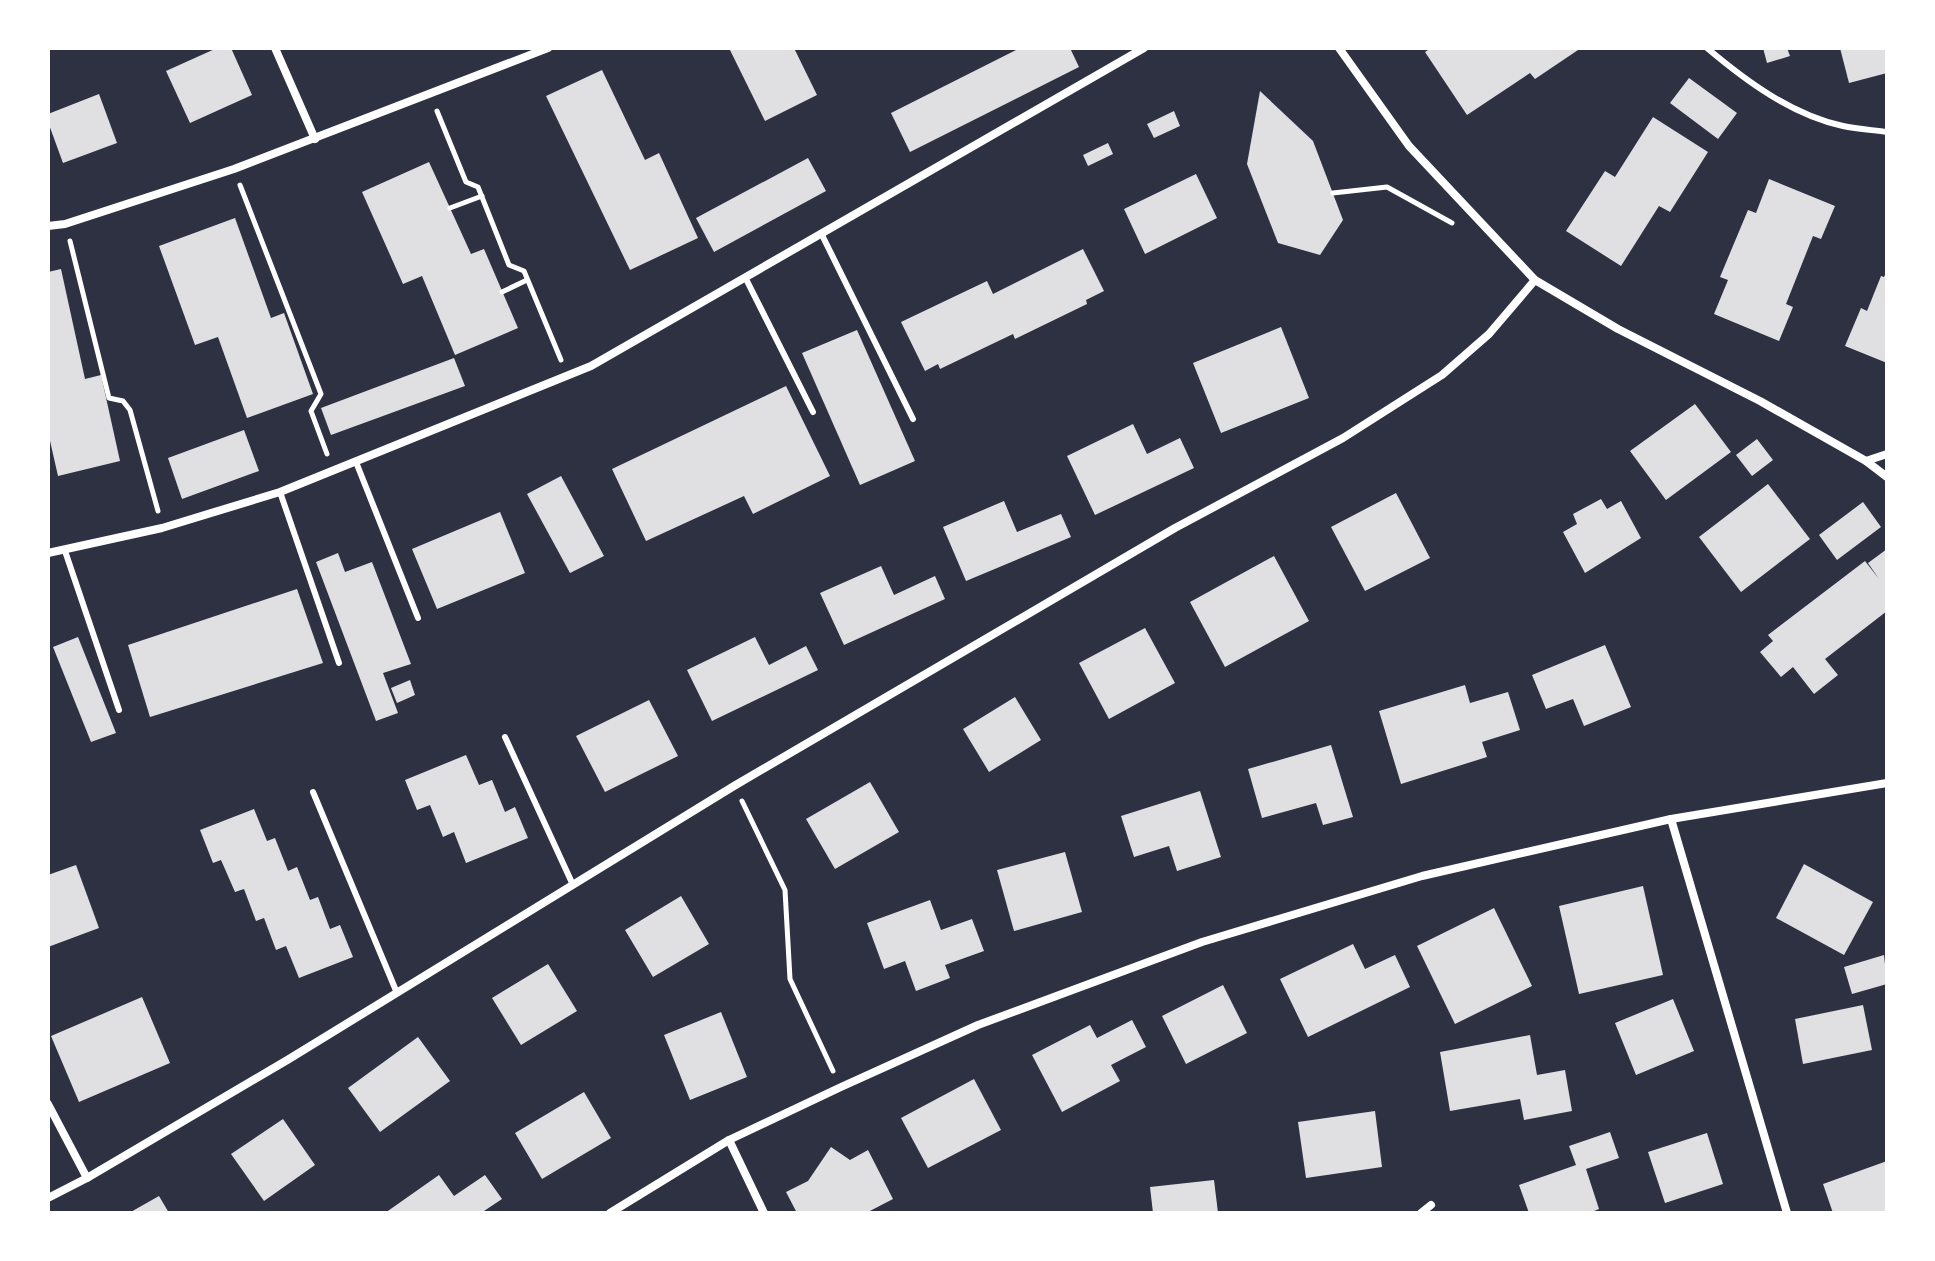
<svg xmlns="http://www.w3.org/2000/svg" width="1935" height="1261" viewBox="0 0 1935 1261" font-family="'Sofia Sans Condensed',sans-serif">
<rect width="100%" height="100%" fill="#2d3142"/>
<!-- building -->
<g fill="#e0e0e3">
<path d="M 217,48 L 231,48 L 252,95 L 190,123 L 166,71 Z"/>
<path d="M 729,48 L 794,48 L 817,95 L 765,121 Z"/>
<path d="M 1020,48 L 1070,48 L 1079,67 L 910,152 L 891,113 Z"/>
<path d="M 1431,48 L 1581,48 L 1535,79 L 1530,73 L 1467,115 L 1425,52 Z"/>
<path d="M 1763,48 L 1787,48 L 1790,56 L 1767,63 Z"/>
<path d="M 1840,48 L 1887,48 L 1887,73 L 1849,83 Z"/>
<path d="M 602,70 L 645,160 L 659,153 L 698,238 L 630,270 L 546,96 Z"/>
<path d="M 1689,78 L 1737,113 L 1718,139 L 1670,103 Z"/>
<path d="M 1260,91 L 1313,141 L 1343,220 L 1320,255 L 1278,243 L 1247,164 Z"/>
<path d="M 99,94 L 117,143 L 63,163 L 48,122 L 48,114 Z"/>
<path d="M 1174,111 L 1180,126 L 1154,138 L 1147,124 Z"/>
<path d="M 1653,117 L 1708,152 L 1670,212 L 1659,206 L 1621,266 L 1566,231 L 1605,171 L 1615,177 Z"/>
<path d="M 1108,143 L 1113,154 L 1088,166 L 1083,155 Z"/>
<path d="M 808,158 L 826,191 L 714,252 L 696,218 Z"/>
<path d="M 429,162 L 471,254 L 484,249 L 518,328 L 455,355 L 422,276 L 403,284 L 362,192 Z"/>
<path d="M 1196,174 L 1217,218 L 1145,254 L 1124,209 Z"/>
<path d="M 1769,179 L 1835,206 L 1821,239 L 1813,236 L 1786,304 L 1793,307 L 1779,341 L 1714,314 L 1728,280 L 1720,277 L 1748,210 L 1756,213 Z"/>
<path d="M 235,218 L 271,318 L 284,313 L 313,394 L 247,418 L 218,337 L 195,345 L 159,246 Z"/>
<path d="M 1083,249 L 1104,291 L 1086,300 L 1087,304 L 1015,339 L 1013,334 L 940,369 L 938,364 L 925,371 L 901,322 L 987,281 L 993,294 Z"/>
<path d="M 61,269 L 85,379 L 101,375 L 120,461 L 58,476 L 48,432 L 48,272 Z"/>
<path d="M 1887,271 L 1887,363 L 1845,346 L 1861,308 L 1867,311 L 1881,276 L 1884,277 Z"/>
<path d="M 1281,327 L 1309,398 L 1221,433 L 1193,363 Z"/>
<path d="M 857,330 L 915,461 L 860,485 L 802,353 Z"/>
<path d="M 454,358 L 465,386 L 331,435 L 321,408 Z"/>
<path d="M 786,386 L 830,476 L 753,514 L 744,496 L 646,541 L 612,469 Z"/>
<path d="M 1695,404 L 1731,452 L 1666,500 L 1630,451 Z"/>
<path d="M 1133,424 L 1147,454 L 1180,438 L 1194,468 L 1095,515 L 1067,456 Z"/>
<path d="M 244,430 L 259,471 L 182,499 L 168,458 Z"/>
<path d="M 1757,439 L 1773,460 L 1752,476 L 1736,455 Z"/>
<path d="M 561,476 L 604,556 L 570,573 L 527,494 Z"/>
<path d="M 1768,484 L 1810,539 L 1741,592 L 1699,537 Z"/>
<path d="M 1396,493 L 1430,558 L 1365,591 L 1331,527 Z"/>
<path d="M 1601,499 L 1607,509 L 1621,501 L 1641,538 L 1585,573 L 1563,532 L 1577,524 L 1573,514 Z"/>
<path d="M 1004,501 L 1017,532 L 1061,514 L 1071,537 L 966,581 L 943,527 Z"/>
<path d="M 1863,502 L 1881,527 L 1837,560 L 1819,535 Z"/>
<path d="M 500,512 L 525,573 L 437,609 L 412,549 Z"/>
<path d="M 1887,549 L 1887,611 L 1825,659 L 1838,675 L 1814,694 L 1793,667 L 1781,677 L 1760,652 L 1773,641 L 1768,635 L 1865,561 L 1879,579 L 1868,563 Z"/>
<path d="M 338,553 L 345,572 L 372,562 L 411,664 L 383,673 L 398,713 L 376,721 L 316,562 Z"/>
<path d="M 1274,556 L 1309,621 L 1225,667 L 1190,602 Z"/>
<path d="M 881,566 L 894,595 L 935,576 L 945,599 L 844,645 L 820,593 Z"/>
<path d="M 297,589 L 323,663 L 150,717 L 128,645 Z"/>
<path d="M 1145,628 L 1175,683 L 1109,719 L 1079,663 Z"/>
<path d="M 78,637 L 116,733 L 91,742 L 53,647 Z"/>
<path d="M 755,637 L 769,665 L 806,646 L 818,670 L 712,721 L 687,670 Z"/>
<path d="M 1605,645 L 1631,707 L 1584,726 L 1573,699 L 1546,709 L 1532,675 Z"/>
<path d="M 410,680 L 415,695 L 397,703 L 391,688 Z"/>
<path d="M 1465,685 L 1470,703 L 1508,692 L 1520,730 L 1482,742 L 1487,757 L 1401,784 L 1379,711 Z"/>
<path d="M 1015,697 L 1041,740 L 989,772 L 963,729 Z"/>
<path d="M 649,700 L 678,756 L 605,792 L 576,736 Z"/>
<path d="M 1331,745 L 1353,817 L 1323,825 L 1316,803 L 1262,818 L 1248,769 Z"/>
<path d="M 466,755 L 479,785 L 492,780 L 505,812 L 515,807 L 528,838 L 466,863 L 454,832 L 443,837 L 430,805 L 417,810 L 405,780 Z"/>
<path d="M 870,782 L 899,832 L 835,869 L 806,819 Z"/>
<path d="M 1200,791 L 1221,857 L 1177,871 L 1169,846 L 1134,857 L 1121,816 Z"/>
<path d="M 254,809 L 267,841 L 275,838 L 288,871 L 297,867 L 310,900 L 318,897 L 330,929 L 340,925 L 353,957 L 299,978 L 286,946 L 276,950 L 264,918 L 256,921 L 244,889 L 235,892 L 221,860 L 213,863 L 200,830 Z"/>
<path d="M 1065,852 L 1082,912 L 1014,931 L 997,870 Z"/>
<path d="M 1804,864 L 1873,902 L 1844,955 L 1776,918 Z"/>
<path d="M 76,865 L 99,928 L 48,947 L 48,875 Z"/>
<path d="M 1643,886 L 1663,975 L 1579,994 L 1559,906 Z"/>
<path d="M 681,896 L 709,944 L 653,977 L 625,930 Z"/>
<path d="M 930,900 L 941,930 L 972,919 L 984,951 L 945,965 L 950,978 L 916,991 L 905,961 L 884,969 L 867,923 Z"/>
<path d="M 1494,908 L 1532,986 L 1455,1024 L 1417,946 Z"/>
<path d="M 1353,944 L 1365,969 L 1395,955 L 1410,987 L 1308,1037 L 1280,979 Z"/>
<path d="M 1884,955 L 1887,984 L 1852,994 L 1844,967 Z"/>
<path d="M 548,964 L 577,1011 L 521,1045 L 492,998 Z"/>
<path d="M 1223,985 L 1247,1033 L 1186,1064 L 1162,1016 Z"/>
<path d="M 142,997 L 170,1063 L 79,1102 L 51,1036 Z"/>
<path d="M 1673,999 L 1694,1051 L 1636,1075 L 1615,1023 Z"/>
<path d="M 1863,1005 L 1872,1050 L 1803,1064 L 1795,1019 Z"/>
<path d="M 721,1012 L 747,1077 L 690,1100 L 664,1035 Z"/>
<path d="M 1132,1020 L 1146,1047 L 1111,1065 L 1120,1081 L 1062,1112 L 1032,1055 L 1090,1025 L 1097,1038 Z"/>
<path d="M 1530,1035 L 1537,1075 L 1565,1070 L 1572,1111 L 1524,1120 L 1520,1099 L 1450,1111 L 1440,1052 Z"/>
<path d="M 418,1037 L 450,1081 L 380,1132 L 348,1088 Z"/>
<path d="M 974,1079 L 1001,1130 L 928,1168 L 901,1118 Z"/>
<path d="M 584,1092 L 611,1138 L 542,1179 L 515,1133 Z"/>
<path d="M 1375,1111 L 1382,1167 L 1306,1178 L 1298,1122 Z"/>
<path d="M 283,1119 L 315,1165 L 264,1201 L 231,1154 Z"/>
<path d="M 1610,1132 L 1619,1158 L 1586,1169 L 1599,1209 L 1589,1213 L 1529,1213 L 1519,1185 L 1576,1165 L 1569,1146 Z"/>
<path d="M 1707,1133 L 1723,1184 L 1665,1203 L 1648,1152 Z"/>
<path d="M 831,1147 L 850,1160 L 868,1150 L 893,1199 L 866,1213 L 797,1213 L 786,1192 L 808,1181 Z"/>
<path d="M 1887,1161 L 1887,1213 L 1833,1213 L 1823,1184 Z"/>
<path d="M 439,1175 L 454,1196 L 485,1175 L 502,1199 L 481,1213 L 385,1213 Z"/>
<path d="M 1214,1180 L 1218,1213 L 1153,1213 L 1150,1187 Z"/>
<path d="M 159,1196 L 169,1213 L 129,1213 Z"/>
</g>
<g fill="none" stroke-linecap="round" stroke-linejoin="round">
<!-- path -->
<g stroke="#fff" stroke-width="5">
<path d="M 437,111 L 466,182 L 478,187 L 509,265 L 524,271 L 561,360"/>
<path d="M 240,185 L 321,394 L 311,411 L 327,454"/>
<path d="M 1333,193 L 1387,187 L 1452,223"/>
<path d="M 450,208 L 482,196"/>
<path d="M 70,241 L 109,398 L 123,401 L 130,410 L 158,511"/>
<path d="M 502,292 L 527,280"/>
<path d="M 742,801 L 785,890 L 790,979 L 833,1071"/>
</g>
<!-- service -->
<g stroke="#fff" stroke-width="6">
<path d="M 1707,48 C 1746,81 1792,115 1843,126 C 1857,129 1873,130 1887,132"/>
<path d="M 821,233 L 913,419"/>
<path d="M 745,277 L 813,412"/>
<path d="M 356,462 L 418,618"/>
<path d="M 280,492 L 339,663"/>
<path d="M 65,551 L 119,710"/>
<path d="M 505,737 L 573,885"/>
<path d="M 313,792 L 397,993"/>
</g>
<!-- minor -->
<g stroke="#fff" stroke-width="8">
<path d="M 275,48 L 315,139"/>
<path d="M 1339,48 L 1409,146 L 1535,280 L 1618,329 L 1760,401 L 1866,461 L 1887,477"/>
<path d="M 48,226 L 65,224 L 234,169 L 548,48"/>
<path d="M 1866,461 L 1887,454"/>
<path d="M 48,553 L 162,528 L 280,492 L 591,366 L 1144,48"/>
<path d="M 1671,819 L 1787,1213"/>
<path d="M 48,1104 L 87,1178"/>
<path d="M 729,1140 L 764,1213"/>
<path d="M 48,1198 L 87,1178 L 289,1059 L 734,786 L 1175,528 L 1343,438 L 1442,375 L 1489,334 L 1535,280"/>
<path d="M 610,1213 L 729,1140 L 841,1087 L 978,1025 L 1202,942 L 1422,876 L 1671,819 L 1887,783"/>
<path d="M 1421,1213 L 1431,1205"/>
</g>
</g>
<!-- border -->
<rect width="1935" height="1261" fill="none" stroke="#ffffff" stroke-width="100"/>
</svg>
